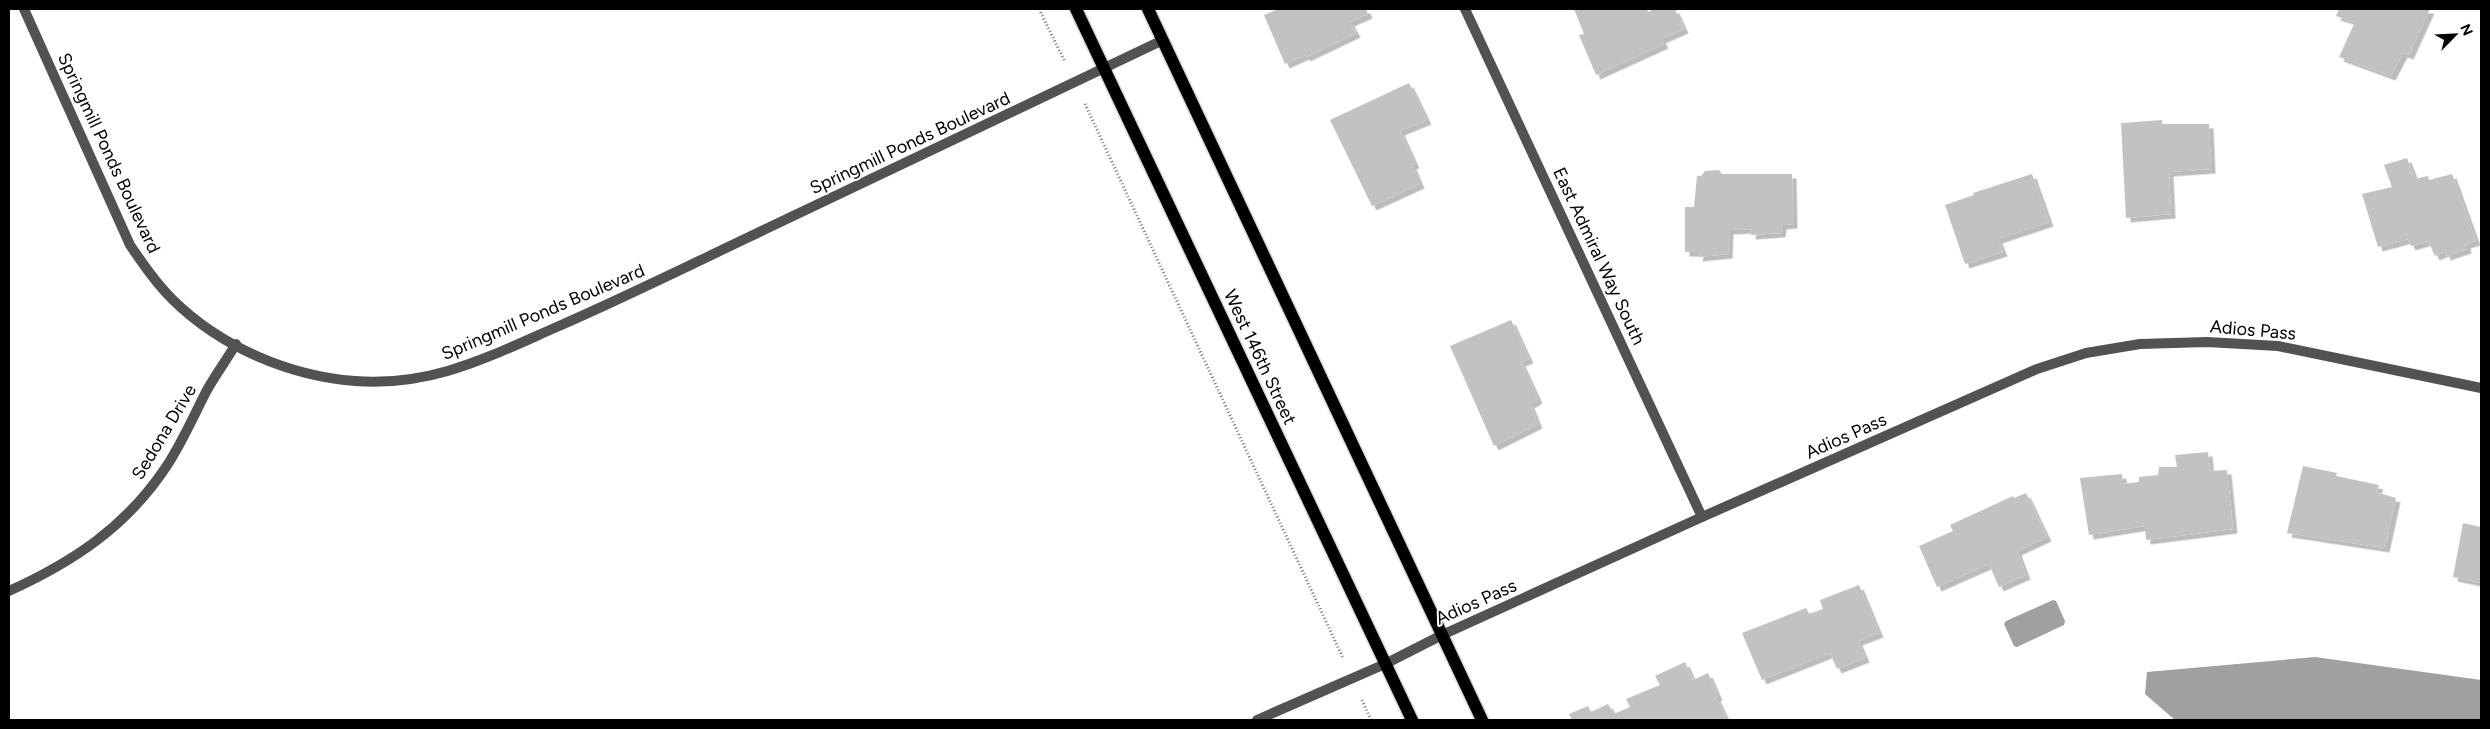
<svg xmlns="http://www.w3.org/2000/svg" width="2490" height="729" viewBox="0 0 2490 729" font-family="Figtree,sans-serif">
<defs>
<filter id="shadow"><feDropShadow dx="4.5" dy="4.5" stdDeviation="0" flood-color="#0004"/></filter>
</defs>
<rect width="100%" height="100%" fill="#fff"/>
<!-- water -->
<g fill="#a0a0a0">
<path d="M 2053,600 L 2056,601 L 2065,621 L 2064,625 L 2017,647 L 2014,646 L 2004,624 L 2006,621 Z"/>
<path d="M 2315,657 L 2481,680 L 2481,720 L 2175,720 L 2145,694 L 2147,672 Z"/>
</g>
<!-- building -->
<g fill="#c2c2c2" filter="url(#shadow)">
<path d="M 1279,9 L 1366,9 L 1368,14 L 1350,22 L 1356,33 L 1306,57 L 1305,55 L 1285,64 L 1264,15 Z"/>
<path d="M 1574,9 L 1647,9 L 1648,12 L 1654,9 L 1675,9 L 1684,29 L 1661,39 L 1664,44 L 1596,75 L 1579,35 L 1584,34 Z"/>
<path d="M 2339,9 L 2430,9 L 2409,55 L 2403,53 L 2391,76 L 2339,57 L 2355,22 L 2336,16 Z"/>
<path d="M 1409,83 L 1427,120 L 1400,131 L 1415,164 L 1412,165 L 1420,184 L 1372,206 L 1330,120 Z"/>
<path d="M 2162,120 L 2162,124 L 2209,124 L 2211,169 L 2169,172 L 2171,214 L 2126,218 L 2121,123 Z"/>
<path d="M 2407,158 L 2415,179 L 2428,176 L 2429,180 L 2452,174 L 2476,241 L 2466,244 L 2467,249 L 2446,256 L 2445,252 L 2435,256 L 2428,241 L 2411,246 L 2408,239 L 2378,247 L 2362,194 L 2392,187 L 2384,165 Z"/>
<path d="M 1719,170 L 1722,174 L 1792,174 L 1793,224 L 1782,225 L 1781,233 L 1751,235 L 1752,229 L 1729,230 L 1728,254 L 1698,257 L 1699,252 L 1685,252 L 1685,207 L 1694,207 L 1697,176 L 1701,176 L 1705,171 Z"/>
<path d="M 2032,174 L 2049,222 L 1998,239 L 2003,252 L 1965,264 L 1945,205 L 1974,195 L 1973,193 Z"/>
<path d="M 1511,320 L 1529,359 L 1521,362 L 1538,399 L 1530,404 L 1538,424 L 1494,446 L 1450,346 Z"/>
<path d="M 2208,452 L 2210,471 L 2227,470 L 2233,529 L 2146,540 L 2145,526 L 2089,535 L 2080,478 L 2122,474 L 2123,484 L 2139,482 L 2139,477 L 2158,475 L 2159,467 L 2177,467 L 2175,455 Z"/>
<path d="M 2303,466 L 2337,473 L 2336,476 L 2379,485 L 2376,492 L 2396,498 L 2385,548 L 2287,533 Z"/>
<path d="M 2026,493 L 2047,537 L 2017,551 L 2026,575 L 1999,587 L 1989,564 L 1937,587 L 1919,546 L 1953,531 L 1950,525 L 2013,496 L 2014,498 Z"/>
<path d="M 2463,523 L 2481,527 L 2481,583 L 2453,577 Z"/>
<path d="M 1859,585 L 1879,633 L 1858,641 L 1865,658 L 1837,669 L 1830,653 L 1762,680 L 1742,633 L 1806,608 L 1809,614 L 1823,609 L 1820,600 Z"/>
<path d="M 1685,662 L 1693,680 L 1708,673 L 1718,696 L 1716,697 L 1727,720 L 1572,720 L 1569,714 L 1588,706 L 1591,712 L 1608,704 L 1614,714 L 1630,707 L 1626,699 L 1660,685 L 1655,676 Z"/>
</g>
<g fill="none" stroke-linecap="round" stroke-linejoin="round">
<!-- primary casing -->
<g stroke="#dbdbdb" stroke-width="15">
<g id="primary">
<path d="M 1076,9 L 1412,720"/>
<path d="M 1148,9 L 1482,720"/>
</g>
</g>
<!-- path -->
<g stroke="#747474" stroke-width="3" stroke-dasharray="1 2.5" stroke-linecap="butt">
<path d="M 1039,9 L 1065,62"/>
<path d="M 1085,104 L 1343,658"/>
<path d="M 1362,700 L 1371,720"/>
</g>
<!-- minor -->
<g stroke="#525252" stroke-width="10">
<path d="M 24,9 L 130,245 C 143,264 156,283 173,300 C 221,347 289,376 355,381 C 433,387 490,356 559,326 C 623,298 686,267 749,237 C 887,172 1025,107 1163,40"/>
<path d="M 1465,9 L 1702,517"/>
<path d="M 9,591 C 73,562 126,527 166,467 C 182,443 194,415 207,390 C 216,374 227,359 236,344"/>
<path d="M 1257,720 L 1385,664 L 1442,635 L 1702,517 L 2037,369 L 2086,353 L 2140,344 L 2207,342 L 2278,346 L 2481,388"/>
</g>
<!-- primary -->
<use href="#primary" stroke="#000" stroke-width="12"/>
</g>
<g text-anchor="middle" stroke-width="4" stroke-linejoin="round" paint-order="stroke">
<!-- street labels -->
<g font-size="18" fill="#000" stroke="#fff">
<text transform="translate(910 143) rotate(-25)" y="6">Springmill Ponds Boulevard</text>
<text transform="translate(109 153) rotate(65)" y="6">Springmill Ponds Boulevard</text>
<text transform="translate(1599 256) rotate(65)" y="6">East Admiral Way South</text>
<text transform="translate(543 312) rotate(-23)" y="6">Springmill Ponds Boulevard</text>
<text transform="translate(2253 330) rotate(5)" y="6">Adios Pass</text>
<text transform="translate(1260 357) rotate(65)" y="6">West 146th Street</text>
<text transform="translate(164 432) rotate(-59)" y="6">Sedona Drive</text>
<text transform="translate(1846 436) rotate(-24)" y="6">Adios Pass</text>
<text transform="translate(1476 602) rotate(-24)" y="6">Adios Pass</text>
</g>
</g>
<!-- border -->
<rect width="2490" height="729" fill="none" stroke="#000000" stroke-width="20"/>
<!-- north arrow -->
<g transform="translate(2455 35) rotate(66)" stroke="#ffffff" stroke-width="4" paint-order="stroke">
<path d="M0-4L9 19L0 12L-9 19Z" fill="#000000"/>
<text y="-8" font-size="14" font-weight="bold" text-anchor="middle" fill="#000000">N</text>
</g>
</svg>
